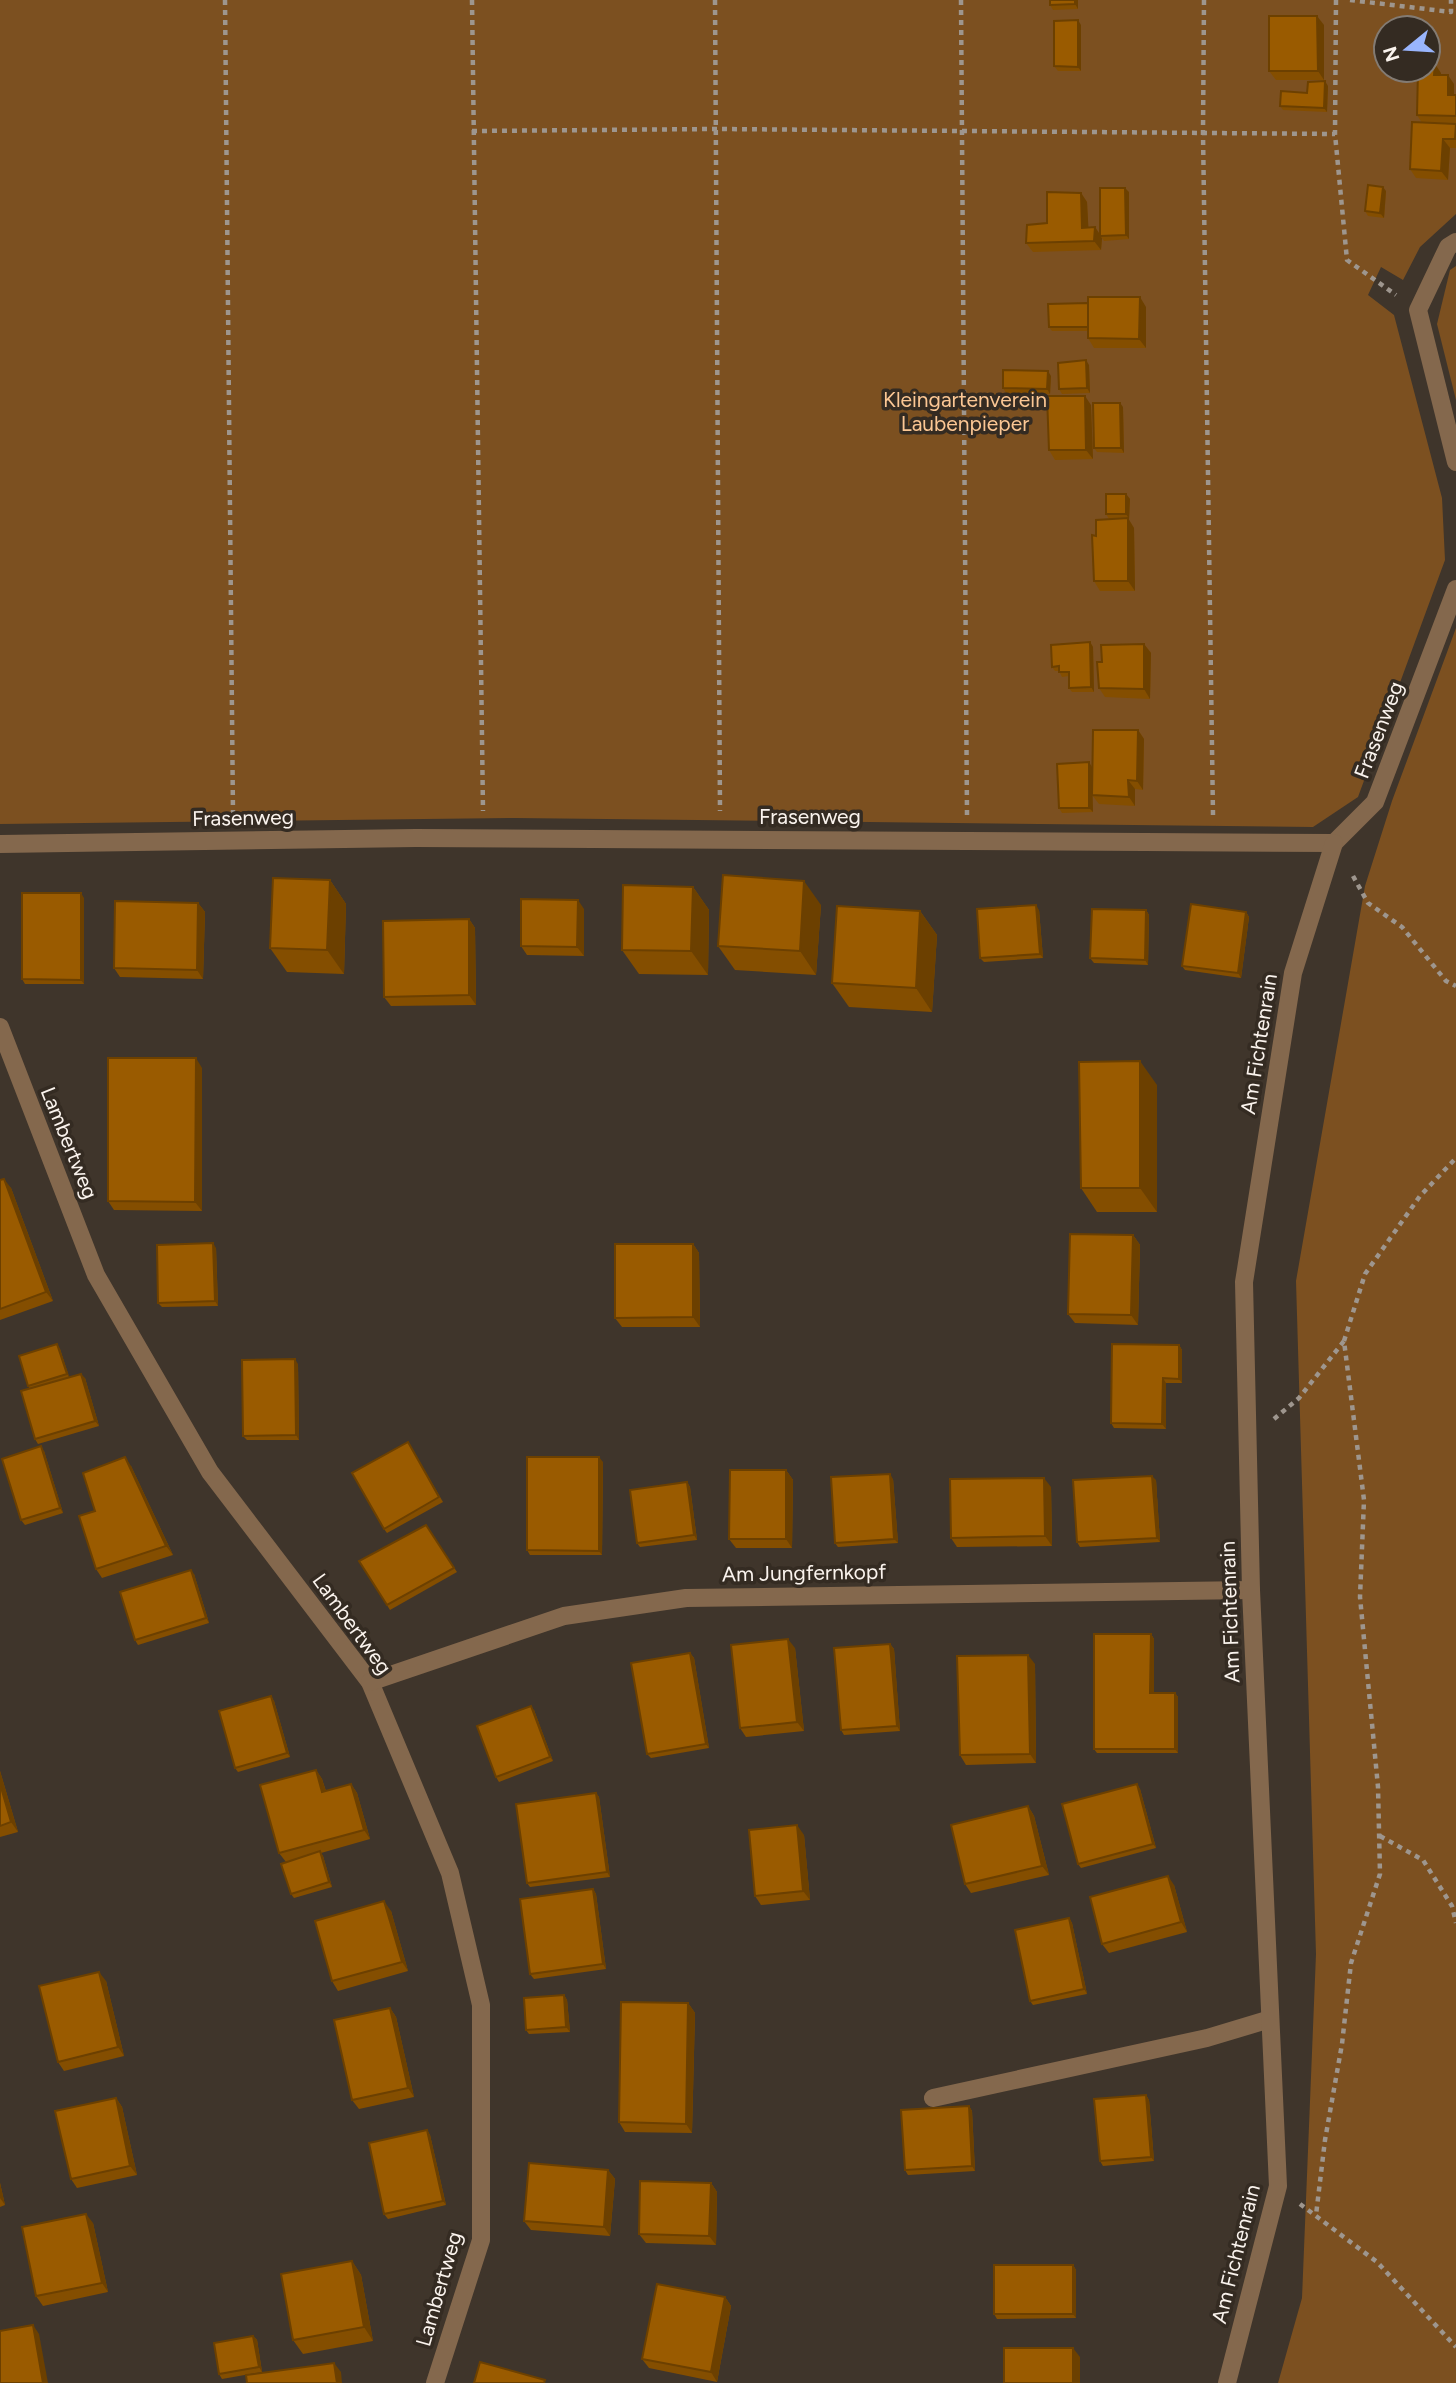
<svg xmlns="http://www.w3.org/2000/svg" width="1456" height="2383" viewBox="0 0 1456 2383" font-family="Figtree,sans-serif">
<rect width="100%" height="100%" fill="#3f352b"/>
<!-- green -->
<g fill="#7c5020" fill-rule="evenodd">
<path d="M 0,0 L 1456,0 L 1456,214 L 1420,247 L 1403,280 L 1381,267 L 1368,295 L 1394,315 L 1442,498 L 1445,560 L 1358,797 L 1313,827 L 515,818 L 0,824 ZM 1386,28 L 1428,28 L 1428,70 L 1386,70 Z"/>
<path d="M 1456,266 L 1456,400 L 1437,324 L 1450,270 Z"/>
<path d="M 1456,628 L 1456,2383 L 1278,2383 L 1302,2298 L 1316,1954 L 1296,1281 L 1365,886 L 1392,801 Z"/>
</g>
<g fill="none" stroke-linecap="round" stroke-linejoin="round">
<!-- path -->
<g stroke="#9e968e" stroke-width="4.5" stroke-dasharray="5 5" stroke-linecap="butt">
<path d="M 225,0 L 233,815"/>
<path d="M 472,0 L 483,811"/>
<path d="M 715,0 L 720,811"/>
<path d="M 961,0 L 967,815"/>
<path d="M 1204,0 L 1203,133 L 1213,815"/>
<path d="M 1336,0 L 1335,134 L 1347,260 L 1396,295"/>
<path d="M 1350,0 L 1451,12 L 1451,0"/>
<path d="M 472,131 L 717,129 L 1335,134"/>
<path d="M 1353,876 L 1368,903 L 1402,927 L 1446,981 L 1456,986"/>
<path d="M 1344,1341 L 1365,1274 L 1420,1196 L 1456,1158"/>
<path d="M 1274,1419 L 1299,1398 L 1344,1341 L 1364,1500 L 1360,1597 L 1378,1787 L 1380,1874 L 1351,1963 L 1342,2044 L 1325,2140 L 1316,2215"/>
<path d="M 1380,1836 L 1423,1860 L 1452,1906 L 1456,1923"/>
<path d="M 1300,2204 L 1377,2262 L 1456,2347"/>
</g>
<!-- service -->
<path stroke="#84684d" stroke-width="18" d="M 933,2098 L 1207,2038 L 1270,2019"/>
<!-- minor -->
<g stroke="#84684d" stroke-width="18">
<path d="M 1456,242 L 1448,247 L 1418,310 L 1456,462"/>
<path d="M 0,844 L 416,838 L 1334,843 L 1375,802 L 1456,589"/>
<path d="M 0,1027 L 96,1275 L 210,1472 L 370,1682 L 450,1873 L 481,2005 L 481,2240 L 435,2383"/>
<path d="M 370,1682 L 564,1616 L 686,1598 L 1251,1590"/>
<path d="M 1227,2383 L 1278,2186 L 1251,1590 L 1244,1282 L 1293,973 L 1334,843"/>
</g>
</g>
<!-- wall -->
<g fill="#844e00">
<path d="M 1050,0 L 1078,0 L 1078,9 L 1053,10 L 1050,5 Z"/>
<path d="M 1081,25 L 1081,71 L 1058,71 L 1054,66 Z"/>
<path d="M 1324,25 L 1324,80 L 1276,80 L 1269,71 Z"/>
<path d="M 1441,73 L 1441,75 L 1454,84 L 1454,95 L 1456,95 L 1456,148 L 1450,148 L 1448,180 L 1416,178 L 1410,169 L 1422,123 L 1417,115 Z"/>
<path d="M 1328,86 L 1327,112 L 1283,110 L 1280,106 L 1307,93 Z"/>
<path d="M 1386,191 L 1384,218 L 1368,216 L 1365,211 Z"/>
<path d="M 1129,192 L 1129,239 L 1104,241 L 1102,238 L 1101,250 L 1033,252 L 1026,243 L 1081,193 L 1087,202 L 1088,228 L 1095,227 L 1100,235 Z"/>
<path d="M 1146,307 L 1146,348 L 1094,348 L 1088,338 L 1088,331 L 1052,331 L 1049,327 Z"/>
<path d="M 1089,365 L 1090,393 L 1062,394 L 1059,389 Z"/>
<path d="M 1051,376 L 1050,394 L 1006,393 L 1003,388 Z"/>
<path d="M 1091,405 L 1093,459 L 1055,460 L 1049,450 Z"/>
<path d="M 1123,407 L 1124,453 L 1097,452 L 1094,448 Z"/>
<path d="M 1126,494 L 1130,499 L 1129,519 L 1128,519 L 1134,528 L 1135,591 L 1100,591 L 1094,581 L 1096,536 L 1109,519 L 1106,514 Z"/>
<path d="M 1090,642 L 1093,647 L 1094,692 L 1072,692 L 1069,688 L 1069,676 L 1062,677 L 1059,671 L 1055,671 L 1052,667 Z"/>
<path d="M 1144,644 L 1151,653 L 1150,699 L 1105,697 L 1099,688 Z"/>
<path d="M 1138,730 L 1144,739 L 1143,790 L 1135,789 L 1135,806 L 1099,804 L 1092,795 L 1093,812 L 1062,813 L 1059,808 L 1092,767 L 1092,794 Z"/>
<path d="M 330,880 L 346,904 L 344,974 L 287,972 L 270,948 Z"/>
<path d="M 693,887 L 709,910 L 708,975 L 639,974 L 622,950 Z"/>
<path d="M 84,898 L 84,984 L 25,984 L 22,979 Z"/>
<path d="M 198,903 L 205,912 L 203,979 L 120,977 L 114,968 Z"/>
<path d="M 821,905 L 816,975 L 735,970 L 718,946 Z"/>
<path d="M 584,909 L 584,956 L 527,955 L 521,946 Z"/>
<path d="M 1039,910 L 1043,958 L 984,962 L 980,958 Z"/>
<path d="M 1146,910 L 1149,915 L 1148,965 L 1094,963 L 1090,958 Z"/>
<path d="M 920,911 L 937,935 L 932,1012 L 849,1007 L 832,983 Z"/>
<path d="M 1246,912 L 1249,917 L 1241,978 L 1185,970 L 1182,966 Z"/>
<path d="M 469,919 L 475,928 L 476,1005 L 391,1006 L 384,997 Z"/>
<path d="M 202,1068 L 202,1211 L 114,1210 L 108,1201 Z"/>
<path d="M 1157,1085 L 1157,1212 L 1097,1212 L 1081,1188 Z"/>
<path d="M 0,1180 L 11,1188 L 53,1301 L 0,1320 Z"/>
<path d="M 1133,1235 L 1140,1245 L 1138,1325 L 1075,1323 L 1068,1314 Z"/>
<path d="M 693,1244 L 699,1253 L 700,1327 L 622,1327 L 615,1318 Z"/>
<path d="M 216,1248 L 218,1306 L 162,1307 L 158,1303 Z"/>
<path d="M 57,1344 L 60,1349 L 69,1377 L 85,1378 L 99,1426 L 38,1444 L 35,1439 L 30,1389 L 28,1386 Z"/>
<path d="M 1179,1345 L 1182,1350 L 1182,1383 L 1166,1383 L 1166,1429 L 1114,1428 L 1111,1423 Z"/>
<path d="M 298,1364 L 299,1440 L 247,1440 L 243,1436 Z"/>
<path d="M 411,1447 L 443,1502 L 387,1533 L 384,1529 Z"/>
<path d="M 44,1451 L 63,1513 L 25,1525 L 21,1520 Z"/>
<path d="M 603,1462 L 602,1555 L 530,1555 L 527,1550 Z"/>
<path d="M 131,1466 L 173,1555 L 102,1578 L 96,1569 Z"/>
<path d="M 786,1470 L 793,1480 L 792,1548 L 736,1548 L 729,1539 Z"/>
<path d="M 893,1479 L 898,1543 L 838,1547 L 835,1543 Z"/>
<path d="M 1156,1480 L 1160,1542 L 1080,1547 L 1077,1542 Z"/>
<path d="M 687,1482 L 690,1487 L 697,1540 L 640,1547 L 637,1543 Z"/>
<path d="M 1051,1487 L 1052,1546 L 957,1547 L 951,1538 Z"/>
<path d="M 426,1525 L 457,1572 L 390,1610 L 359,1561 Z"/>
<path d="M 194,1574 L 209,1623 L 138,1645 L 135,1640 Z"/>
<path d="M 1151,1634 L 1154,1639 L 1154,1693 L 1175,1693 L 1178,1697 L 1178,1753 L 1097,1753 L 1094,1749 Z"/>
<path d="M 890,1644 L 894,1649 L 900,1731 L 844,1735 L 841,1730 Z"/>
<path d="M 795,1648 L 804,1731 L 746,1737 L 740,1728 Z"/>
<path d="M 690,1653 L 694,1658 L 709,1748 L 651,1758 L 647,1754 Z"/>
<path d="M 1035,1664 L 1036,1763 L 966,1765 L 960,1755 Z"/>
<path d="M 271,1696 L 274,1701 L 290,1757 L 238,1772 L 235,1768 Z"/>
<path d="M 534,1710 L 553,1761 L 499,1782 L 496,1777 Z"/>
<path d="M 316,1770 L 322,1779 L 326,1791 L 351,1784 L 357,1793 L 370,1839 L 321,1853 L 323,1856 L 332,1887 L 294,1898 L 291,1894 L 286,1862 L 279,1853 Z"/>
<path d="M 0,1771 L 18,1832 L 0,1837 Z"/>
<path d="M 1137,1784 L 1140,1789 L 1156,1848 L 1081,1868 L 1078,1864 Z"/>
<path d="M 596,1793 L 599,1797 L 610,1877 L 530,1887 L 527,1883 Z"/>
<path d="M 1028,1806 L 1034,1816 L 1049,1875 L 971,1893 L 965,1884 Z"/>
<path d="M 804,1835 L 810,1900 L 761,1905 L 755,1896 Z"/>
<path d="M 1174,1885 L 1187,1932 L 1109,1953 L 1102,1944 Z"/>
<path d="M 593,1889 L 596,1894 L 606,1969 L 534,1979 L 530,1974 Z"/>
<path d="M 391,1911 L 408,1971 L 338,1991 L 332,1981 Z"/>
<path d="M 1069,1918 L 1072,1923 L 1087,1994 L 1033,2005 L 1030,2001 Z"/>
<path d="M 106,1981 L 124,2056 L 64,2071 L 58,2062 Z"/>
<path d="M 564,1995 L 567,2000 L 570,2032 L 529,2034 L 526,2030 Z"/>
<path d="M 688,2003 L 695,2013 L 692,2133 L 625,2132 L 619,2122 Z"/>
<path d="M 390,2008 L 396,2017 L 414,2097 L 359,2109 L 352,2100 Z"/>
<path d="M 1146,2095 L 1149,2100 L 1154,2161 L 1103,2166 L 1100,2161 Z"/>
<path d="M 116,2098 L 122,2107 L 137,2175 L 77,2188 L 71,2179 Z"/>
<path d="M 969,2106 L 972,2111 L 975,2171 L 908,2175 L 905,2170 Z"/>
<path d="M 427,2130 L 430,2135 L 446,2205 L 388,2219 L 384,2214 Z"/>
<path d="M 608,2170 L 615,2179 L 610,2236 L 531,2230 L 524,2221 Z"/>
<path d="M 0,2183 L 5,2205 L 0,2207 Z"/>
<path d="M 711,2183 L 717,2192 L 716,2245 L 646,2243 L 639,2234 Z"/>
<path d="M 93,2223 L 108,2292 L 43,2306 L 36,2296 Z"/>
<path d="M 352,2261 L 361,2275 L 373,2341 L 303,2354 L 293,2340 Z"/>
<path d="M 1073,2265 L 1076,2270 L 1076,2318 L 997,2319 L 994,2314 Z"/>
<path d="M 725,2297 L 731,2306 L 717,2382 L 649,2368 L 642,2359 Z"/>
<path d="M 253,2336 L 257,2340 L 262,2372 L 222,2379 L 219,2374 Z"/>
</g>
<!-- shaded-wall -->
<g fill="#6c4000">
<path d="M 1075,0 L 1078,0 L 1078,9 L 1075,4 Z"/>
<path d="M 1317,16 L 1324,25 L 1324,80 L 1318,71 Z"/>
<path d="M 1078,20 L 1081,25 L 1081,71 L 1078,67 Z"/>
<path d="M 1435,64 L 1441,73 L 1441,84 L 1434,75 Z"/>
<path d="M 1448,75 L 1454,84 L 1454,104 L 1448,95 Z"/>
<path d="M 1325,81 L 1328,86 L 1327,112 L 1324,108 Z"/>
<path d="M 1443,139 L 1450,148 L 1448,180 L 1441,171 Z"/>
<path d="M 1383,187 L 1386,191 L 1384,218 L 1380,213 Z"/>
<path d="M 1125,188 L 1129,192 L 1129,239 L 1126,235 Z"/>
<path d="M 1081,193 L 1087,202 L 1089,237 L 1082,228 Z"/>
<path d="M 1095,227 L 1101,236 L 1100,236 L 1102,238 L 1101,250 L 1094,241 Z"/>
<path d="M 1140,297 L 1146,307 L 1146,348 L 1139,339 Z"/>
<path d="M 1086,360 L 1089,365 L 1090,393 L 1087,388 Z"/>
<path d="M 1048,371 L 1051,376 L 1050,394 L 1047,389 Z"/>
<path d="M 1085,396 L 1091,405 L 1093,459 L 1086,450 Z"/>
<path d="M 1120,403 L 1123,407 L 1124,453 L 1121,448 Z"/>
<path d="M 1126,494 L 1130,499 L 1129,519 L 1126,514 Z"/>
<path d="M 1128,518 L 1134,528 L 1135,591 L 1128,581 Z"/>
<path d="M 1090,642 L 1093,647 L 1094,692 L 1091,687 Z"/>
<path d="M 1144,644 L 1151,653 L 1150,699 L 1144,689 Z"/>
<path d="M 1138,730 L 1144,739 L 1143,790 L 1137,781 Z"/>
<path d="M 1089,762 L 1092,767 L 1093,812 L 1089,808 Z"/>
<path d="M 1128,780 L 1135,789 L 1135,806 L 1129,797 Z"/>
<path d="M 330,880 L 346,904 L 344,974 L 327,950 Z"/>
<path d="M 804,881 L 821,905 L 816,975 L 800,951 Z"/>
<path d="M 693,887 L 709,910 L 708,975 L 691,951 Z"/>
<path d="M 81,893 L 84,898 L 84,984 L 81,980 Z"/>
<path d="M 578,900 L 584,909 L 584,956 L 577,947 Z"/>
<path d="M 198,903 L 205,912 L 203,979 L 197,970 Z"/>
<path d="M 1036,905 L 1039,910 L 1043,958 L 1040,954 Z"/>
<path d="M 1146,910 L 1149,915 L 1148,965 L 1145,960 Z"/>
<path d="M 920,911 L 937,935 L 932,1012 L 916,988 Z"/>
<path d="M 1246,912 L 1249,917 L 1241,978 L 1238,973 Z"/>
<path d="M 469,919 L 475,928 L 476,1005 L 469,995 Z"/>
<path d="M 196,1058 L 202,1068 L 202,1211 L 195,1202 Z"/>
<path d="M 1140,1061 L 1157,1085 L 1157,1212 L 1140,1188 Z"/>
<path d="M 4,1179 L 11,1188 L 53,1301 L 46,1292 Z"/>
<path d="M 1133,1235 L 1140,1245 L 1138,1325 L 1131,1315 Z"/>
<path d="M 213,1243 L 216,1248 L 218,1306 L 215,1301 Z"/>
<path d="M 693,1244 L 699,1253 L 700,1327 L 693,1317 Z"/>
<path d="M 57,1344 L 60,1349 L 70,1379 L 67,1374 Z"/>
<path d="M 1179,1345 L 1182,1350 L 1182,1383 L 1179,1379 Z"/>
<path d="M 295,1359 L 298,1364 L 299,1440 L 296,1435 Z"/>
<path d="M 81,1374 L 85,1378 L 99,1426 L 95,1421 Z"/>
<path d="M 1163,1378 L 1166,1383 L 1166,1429 L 1162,1424 Z"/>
<path d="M 41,1446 L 44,1451 L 63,1513 L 60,1508 Z"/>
<path d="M 125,1457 L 131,1466 L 173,1555 L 166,1546 Z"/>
<path d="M 599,1457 L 603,1462 L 602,1555 L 599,1551 Z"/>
<path d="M 786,1470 L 793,1480 L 792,1548 L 786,1539 Z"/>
<path d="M 890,1474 L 893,1479 L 898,1543 L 894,1539 Z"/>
<path d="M 1152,1476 L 1156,1480 L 1160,1542 L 1157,1538 Z"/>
<path d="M 1044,1478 L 1051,1487 L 1052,1546 L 1045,1536 Z"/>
<path d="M 687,1482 L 690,1487 L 697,1540 L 694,1535 Z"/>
<path d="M 191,1570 L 194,1574 L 209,1623 L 206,1618 Z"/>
<path d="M 1151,1634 L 1154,1639 L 1154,1697 L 1150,1693 Z"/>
<path d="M 788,1639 L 795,1648 L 804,1731 L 797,1722 Z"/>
<path d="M 890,1644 L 894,1649 L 900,1731 L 897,1726 Z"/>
<path d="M 690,1653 L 694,1658 L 709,1748 L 706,1744 Z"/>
<path d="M 1028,1655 L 1035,1664 L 1036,1763 L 1030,1754 Z"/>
<path d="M 1175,1693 L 1178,1697 L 1178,1753 L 1175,1749 Z"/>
<path d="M 271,1696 L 274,1701 L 290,1757 L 287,1753 Z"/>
<path d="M 531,1706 L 534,1710 L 553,1761 L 550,1757 Z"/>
<path d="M 316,1770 L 322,1779 L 329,1801 L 322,1792 Z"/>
<path d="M 0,1771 L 18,1832 L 11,1822 L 0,1784 Z"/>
<path d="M 351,1784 L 357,1793 L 370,1839 L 364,1830 Z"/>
<path d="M 1137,1784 L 1140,1789 L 1156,1848 L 1153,1844 Z"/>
<path d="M 596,1793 L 599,1797 L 610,1877 L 607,1872 Z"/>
<path d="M 1028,1806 L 1034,1816 L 1049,1875 L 1042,1866 Z"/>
<path d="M 797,1825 L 804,1835 L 810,1900 L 803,1891 Z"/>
<path d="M 320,1851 L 323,1856 L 332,1887 L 329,1882 Z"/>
<path d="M 1168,1876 L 1174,1885 L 1187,1932 L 1181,1922 Z"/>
<path d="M 593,1889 L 596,1894 L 606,1969 L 603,1964 Z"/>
<path d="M 384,1901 L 391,1911 L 408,1971 L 402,1962 Z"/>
<path d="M 1069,1918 L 1072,1923 L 1087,1994 L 1084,1989 Z"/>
<path d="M 99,1972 L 106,1981 L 124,2056 L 118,2047 Z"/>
<path d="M 564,1995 L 567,2000 L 570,2032 L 566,2027 Z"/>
<path d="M 688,2003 L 695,2013 L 692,2133 L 686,2124 Z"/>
<path d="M 390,2008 L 396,2017 L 414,2097 L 408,2088 Z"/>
<path d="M 1146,2095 L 1149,2100 L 1154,2161 L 1151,2157 Z"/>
<path d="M 116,2098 L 122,2107 L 137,2175 L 130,2166 Z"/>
<path d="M 969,2106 L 972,2111 L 975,2171 L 972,2166 Z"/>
<path d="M 427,2130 L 430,2135 L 446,2205 L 443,2201 Z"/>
<path d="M 608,2170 L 615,2179 L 610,2236 L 604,2227 Z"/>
<path d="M 0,2183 L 5,2205 L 0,2198 Z"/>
<path d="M 711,2183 L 717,2192 L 716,2245 L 709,2236 Z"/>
<path d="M 86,2214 L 93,2223 L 108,2292 L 102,2283 Z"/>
<path d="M 352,2261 L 361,2275 L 373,2341 L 364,2327 Z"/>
<path d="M 1073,2265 L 1076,2270 L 1076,2318 L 1073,2314 Z"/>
<path d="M 725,2297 L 731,2306 L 717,2382 L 711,2372 Z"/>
<path d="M 33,2325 L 39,2334 L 48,2383 L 43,2383 Z"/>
<path d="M 253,2336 L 257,2340 L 262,2372 L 259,2367 Z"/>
<path d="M 1073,2348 L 1080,2357 L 1080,2383 L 1073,2383 Z"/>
<path d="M 334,2363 L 341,2372 L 342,2383 L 337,2383 Z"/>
</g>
<!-- building -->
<g fill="#9a5b00" stroke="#6c4000" stroke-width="2">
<path d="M 1050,0 L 1075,0 L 1075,4 L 1050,5 Z"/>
<path d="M 1269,16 L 1317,16 L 1318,71 L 1269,71 Z"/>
<path d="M 1078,20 L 1078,67 L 1054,66 L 1054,21 Z"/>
<path d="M 1428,64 L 1435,64 L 1434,75 L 1448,75 L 1448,95 L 1456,95 L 1456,116 L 1417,115 L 1418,70 L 1428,70 Z"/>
<path d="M 1325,81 L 1324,108 L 1280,106 L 1281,91 L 1307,93 L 1308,82 Z"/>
<path d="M 1412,122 L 1456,124 L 1455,139 L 1443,139 L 1441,171 L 1410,169 Z"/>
<path d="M 1368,185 L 1383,187 L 1380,213 L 1365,211 Z"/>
<path d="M 1100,188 L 1125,188 L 1126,235 L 1100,236 Z"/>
<path d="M 1047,192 L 1081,193 L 1082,228 L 1095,227 L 1094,241 L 1026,243 L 1027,225 L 1047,223 Z"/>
<path d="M 1088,297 L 1140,297 L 1139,339 L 1088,338 Z"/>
<path d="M 1088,303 L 1088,327 L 1049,327 L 1048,304 Z"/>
<path d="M 1086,360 L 1087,388 L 1059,389 L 1058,363 Z"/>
<path d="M 1003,370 L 1048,371 L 1047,389 L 1003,388 Z"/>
<path d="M 1047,396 L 1085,396 L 1086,450 L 1049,450 Z"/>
<path d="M 1093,403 L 1120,403 L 1121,448 L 1094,448 Z"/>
<rect x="1106" y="494" width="20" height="20"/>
<path d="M 1128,518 L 1128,581 L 1094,581 L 1092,535 L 1096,536 L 1096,520 Z"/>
<path d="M 1090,642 L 1091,687 L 1069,688 L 1069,672 L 1059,672 L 1059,666 L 1052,667 L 1051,645 Z"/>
<path d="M 1144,644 L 1144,689 L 1099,688 L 1097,662 L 1102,662 L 1101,645 Z"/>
<path d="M 1093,730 L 1138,730 L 1137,781 L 1128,780 L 1129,797 L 1092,795 Z"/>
<path d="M 1089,762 L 1089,808 L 1059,808 L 1057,764 Z"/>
<path d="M 723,875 L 804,881 L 800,951 L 718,946 Z"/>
<path d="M 273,878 L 330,880 L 327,950 L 270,948 Z"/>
<path d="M 623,885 L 693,887 L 691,951 L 622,950 Z"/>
<path d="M 22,893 L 81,893 L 81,980 L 22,979 Z"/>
<path d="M 521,899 L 578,900 L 577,947 L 521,946 Z"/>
<path d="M 115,901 L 198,903 L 197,970 L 114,968 Z"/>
<path d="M 1191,904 L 1246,912 L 1238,973 L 1182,966 Z"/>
<path d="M 1036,905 L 1040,954 L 980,958 L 977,909 Z"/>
<path d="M 837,906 L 920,911 L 916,988 L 832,983 Z"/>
<path d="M 1092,909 L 1146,910 L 1145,960 L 1090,958 Z"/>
<path d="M 469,919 L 469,995 L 384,997 L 383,921 Z"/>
<path d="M 108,1058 L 196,1058 L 195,1202 L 108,1201 Z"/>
<path d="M 1140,1061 L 1140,1188 L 1081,1188 L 1079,1062 Z"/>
<path d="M 4,1179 L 46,1292 L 0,1309 L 0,1180 Z"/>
<path d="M 1070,1234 L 1133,1235 L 1131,1315 L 1068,1314 Z"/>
<path d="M 213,1243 L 215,1301 L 158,1303 L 157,1245 Z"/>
<path d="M 615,1244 L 693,1244 L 693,1317 L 615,1318 Z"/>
<path d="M 57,1344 L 67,1374 L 28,1386 L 19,1356 Z"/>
<path d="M 1112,1344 L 1179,1345 L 1179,1379 L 1163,1378 L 1162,1424 L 1111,1423 Z"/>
<path d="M 295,1359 L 296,1435 L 243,1436 L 242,1360 Z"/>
<path d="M 81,1374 L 95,1421 L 35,1439 L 21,1391 Z"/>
<path d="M 408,1442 L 439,1497 L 384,1529 L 352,1473 Z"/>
<path d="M 41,1446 L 60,1508 L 21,1520 L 2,1459 Z"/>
<path d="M 125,1457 L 166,1546 L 96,1569 L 79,1516 L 95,1511 L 83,1473 Z"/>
<path d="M 527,1457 L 599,1457 L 599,1551 L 527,1550 Z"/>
<path d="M 730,1470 L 786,1470 L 786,1539 L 729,1539 Z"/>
<path d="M 890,1474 L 894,1539 L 835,1543 L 831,1477 Z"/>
<path d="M 1152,1476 L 1157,1538 L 1077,1542 L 1073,1480 Z"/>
<path d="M 1044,1478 L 1045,1536 L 951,1538 L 950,1479 Z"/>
<path d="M 687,1482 L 694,1535 L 637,1543 L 630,1490 Z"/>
<path d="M 426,1525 L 454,1568 L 387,1605 L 359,1561 Z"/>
<path d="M 191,1570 L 206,1618 L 135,1640 L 120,1592 Z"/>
<path d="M 1094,1634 L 1151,1634 L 1150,1693 L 1175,1693 L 1175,1749 L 1094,1749 Z"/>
<path d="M 788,1639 L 797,1722 L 740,1728 L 731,1645 Z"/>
<path d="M 890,1644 L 897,1726 L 841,1730 L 834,1648 Z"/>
<path d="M 690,1653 L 706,1744 L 647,1754 L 631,1663 Z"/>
<path d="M 1028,1655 L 1030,1754 L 960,1755 L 957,1656 Z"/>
<path d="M 271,1696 L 287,1753 L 235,1768 L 219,1711 Z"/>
<path d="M 531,1706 L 550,1757 L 496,1777 L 477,1726 Z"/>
<path d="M 316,1770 L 322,1792 L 351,1784 L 364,1830 L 279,1853 L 260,1785 Z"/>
<path d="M 0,1784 L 11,1822 L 0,1826 Z"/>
<path d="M 1137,1784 L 1153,1844 L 1078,1864 L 1062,1804 Z"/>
<path d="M 596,1793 L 607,1872 L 527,1883 L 516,1804 Z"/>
<path d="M 1028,1806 L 1042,1866 L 965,1884 L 951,1825 Z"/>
<path d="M 797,1825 L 803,1891 L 755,1896 L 749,1830 Z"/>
<path d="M 320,1851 L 329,1882 L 291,1894 L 281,1864 Z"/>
<path d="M 1168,1876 L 1181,1922 L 1102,1944 L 1090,1897 Z"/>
<path d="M 593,1889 L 603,1964 L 530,1974 L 520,1899 Z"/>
<path d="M 384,1901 L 402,1962 L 332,1981 L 315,1921 Z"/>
<path d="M 1069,1918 L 1084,1989 L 1030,2001 L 1015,1930 Z"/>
<path d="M 99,1972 L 118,2047 L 58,2062 L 39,1986 Z"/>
<path d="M 564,1995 L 566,2027 L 526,2030 L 524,1998 Z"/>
<path d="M 621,2002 L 688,2003 L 686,2124 L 619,2122 Z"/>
<path d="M 390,2008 L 408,2088 L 352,2100 L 334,2020 Z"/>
<path d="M 1146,2095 L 1151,2157 L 1100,2161 L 1094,2099 Z"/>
<path d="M 116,2098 L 130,2166 L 71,2179 L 55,2111 Z"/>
<path d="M 969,2106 L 972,2166 L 905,2170 L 901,2110 Z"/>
<path d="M 427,2130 L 443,2201 L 384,2214 L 369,2143 Z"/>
<path d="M 529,2163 L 608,2170 L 604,2227 L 524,2221 Z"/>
<path d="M 640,2181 L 711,2183 L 709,2236 L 639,2234 Z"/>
<path d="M 86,2214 L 102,2283 L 36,2296 L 22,2227 Z"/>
<path d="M 352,2261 L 364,2327 L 293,2340 L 281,2274 Z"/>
<rect x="994" y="2265" width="79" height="49"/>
<path d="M 657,2284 L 725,2297 L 711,2372 L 642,2359 Z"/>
<path d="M 33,2325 L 43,2383 L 0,2383 L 0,2331 Z"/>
<path d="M 253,2336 L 259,2367 L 219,2374 L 214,2343 Z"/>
<rect x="1004" y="2348" width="69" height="35"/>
<path d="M 480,2362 L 545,2380 L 544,2383 L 474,2383 Z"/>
<path d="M 334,2363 L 337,2383 L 247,2383 L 246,2375 Z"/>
</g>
<g text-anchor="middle" stroke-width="7" stroke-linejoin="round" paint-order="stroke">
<!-- park labels -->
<g font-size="21" fill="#fcc794" stroke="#342b22">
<text x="965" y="407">Kleingartenverein<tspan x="965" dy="24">Laubenpieper</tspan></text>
</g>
<!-- street labels -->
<g font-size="21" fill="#faf3ed" stroke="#342b22">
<text transform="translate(1379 730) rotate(-69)" y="7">Frasenweg</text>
<text x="810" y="824">Frasenweg</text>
<text transform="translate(243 818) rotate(-1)" y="7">Frasenweg</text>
<text transform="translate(1259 1044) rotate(-81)" y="7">Am Fichtenrain</text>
<text transform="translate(69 1143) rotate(68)" y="7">Lambertweg</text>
<text transform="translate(804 1573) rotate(-1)" y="7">Am Jungfernkopf</text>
<text transform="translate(1230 1612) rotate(-92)" y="7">Am Fichtenrain</text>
<text transform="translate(352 1624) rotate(54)" y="7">Lambertweg</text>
<text transform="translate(1236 2254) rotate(-76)" y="7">Am Fichtenrain</text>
<text transform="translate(439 2289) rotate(-74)" y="7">Lambertweg</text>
</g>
</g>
<!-- north arrow -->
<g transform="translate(1407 49) rotate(252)"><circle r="33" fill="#342b22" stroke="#837b73" stroke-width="2"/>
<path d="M0-5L12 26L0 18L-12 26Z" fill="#99b5fd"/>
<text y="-10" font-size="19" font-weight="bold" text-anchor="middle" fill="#faf3ed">N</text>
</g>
</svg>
